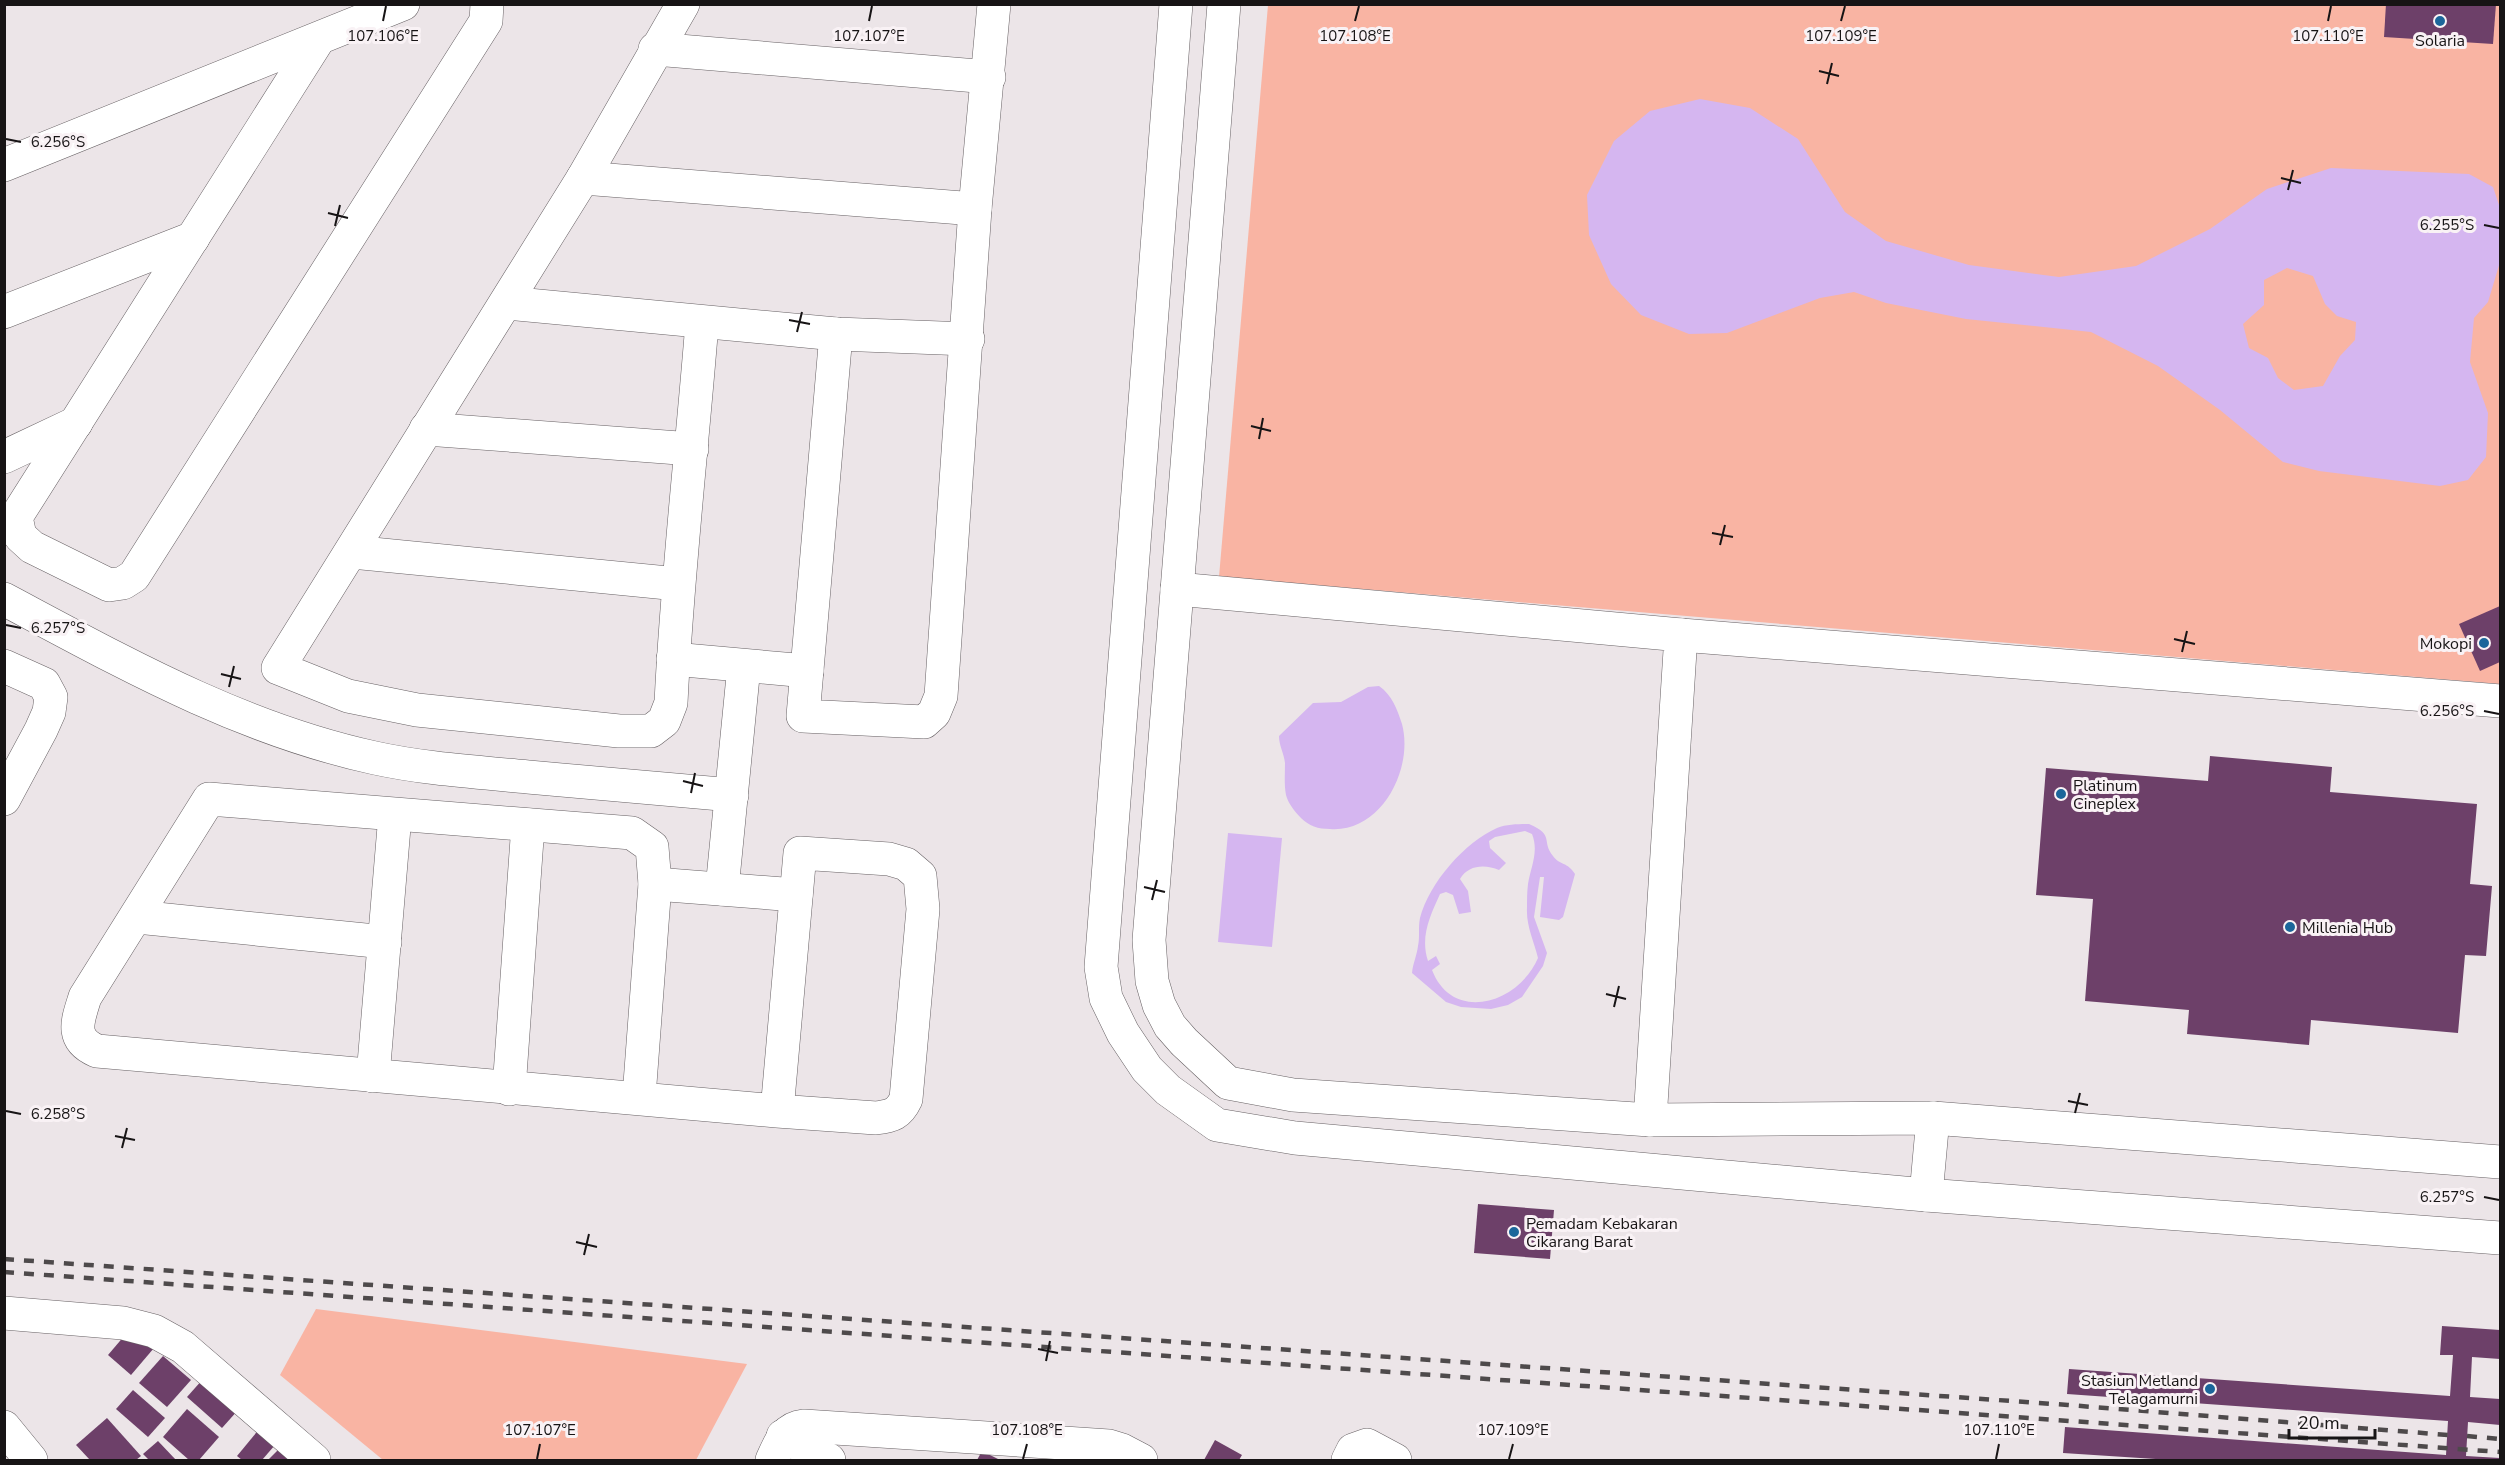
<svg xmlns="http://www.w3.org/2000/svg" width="2505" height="1465" viewBox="0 0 2505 1465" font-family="'Nunito Sans',sans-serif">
<rect width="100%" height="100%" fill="#ece5e8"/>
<!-- green -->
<g fill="#f9b4a3">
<path d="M 1268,5 L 2500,5 L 2500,684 L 1219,577 Z"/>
<path d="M 316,1309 L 747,1364 L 696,1460 L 383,1460 L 280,1375 Z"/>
</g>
<!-- water -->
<g fill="#d5b6f0" fill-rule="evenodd">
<path d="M 1700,99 L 1750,108 L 1798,139 L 1845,212 L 1886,241 L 1969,265 L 2059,277 L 2136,266 L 2210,229 L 2267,189 L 2331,168 L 2469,174 L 2493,187 L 2500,208 L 2500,262 L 2488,302 L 2474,318 L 2470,362 L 2488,413 L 2486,457 L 2468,480 L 2440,486 L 2319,471 L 2283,462 L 2220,410 L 2158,366 L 2091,332 L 1966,319 L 1886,303 L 1854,292 L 1820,298 L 1727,333 L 1689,334 L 1641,315 L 1611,284 L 1589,235 L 1587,195 L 1614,141 L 1650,111 ZM 2287,268 L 2313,276 L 2325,304 L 2337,316 L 2356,322 L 2355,340 L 2340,356 L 2323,386 L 2294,390 L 2278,378 L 2268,358 L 2249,348 L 2243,324 L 2264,305 L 2264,280 Z"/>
<path d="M 1379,686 C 1392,695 1397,709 1402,724 C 1414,769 1381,833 1330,829 C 1318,829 1309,826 1301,818 C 1295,812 1288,803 1286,795 C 1284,784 1285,773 1285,763 C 1284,753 1279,746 1279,736 L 1313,703 L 1341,702 L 1368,687 Z"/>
<path d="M 1529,824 C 1555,835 1541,841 1553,856 C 1559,865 1568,862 1575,874 L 1563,917 L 1559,920 L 1540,917 L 1544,877 L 1540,877 L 1534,917 L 1547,953 L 1543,966 L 1522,997 L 1508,1005 L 1491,1009 L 1461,1007 L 1446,1002 L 1412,973 C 1413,963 1417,955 1418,946 C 1420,937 1418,927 1420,918 C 1429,883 1465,842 1497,828 C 1507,824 1519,824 1529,824 ZM 1525,831 L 1532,834 C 1539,852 1531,866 1528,884 C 1527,892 1527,900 1527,908 C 1526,926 1534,941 1538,958 C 1519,1003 1453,1024 1432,970 L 1440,964 L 1436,956 L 1428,961 C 1420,937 1430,916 1440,894 L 1446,892 L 1453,895 L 1459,914 L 1471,912 L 1468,891 L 1460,879 C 1468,865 1485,864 1499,870 L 1506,863 L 1490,848 L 1489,841 L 1495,837 Z"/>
<path d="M 1228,833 L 1282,838 L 1272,947 L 1218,942 Z"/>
</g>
<!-- building -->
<g fill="#6d4069">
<path d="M 2386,4 L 2496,4 L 2493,44 L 2384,37 Z"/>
<path d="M 2500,606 L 2500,662 L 2480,671 L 2459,624 Z"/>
<path d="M 2210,756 L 2332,767 L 2330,792 L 2477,804 L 2470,884 L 2492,886 L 2486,956 L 2465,955 L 2458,1033 L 2311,1020 L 2309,1045 L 2187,1034 L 2189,1010 L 2085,1001 L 2093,899 L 2036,895 L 2046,768 L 2208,781 Z"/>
<path d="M 1478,1204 L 1554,1210 L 1550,1259 L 1474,1253 Z"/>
<path d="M 2442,1326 L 2500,1330 L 2500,1359 L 2472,1357 L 2470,1397 L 2500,1399 L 2500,1425 L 2468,1422 L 2466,1456 L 2500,1458 L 2500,1460 L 2171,1460 L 2063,1453 L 2065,1427 L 2446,1455 L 2448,1421 L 2067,1394 L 2069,1369 L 2450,1396 L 2453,1355 L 2440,1355 Z"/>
<path d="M 131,1328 L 154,1348 L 131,1375 L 108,1355 Z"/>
<path d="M 163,1356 L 191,1380 L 167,1407 L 139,1383 Z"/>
<path d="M 203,1379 L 239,1409 L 222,1428 L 187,1397 Z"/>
<path d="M 133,1390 L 165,1418 L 148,1437 L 116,1409 Z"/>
<path d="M 187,1409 L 219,1437 L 199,1460 L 189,1460 L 163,1437 Z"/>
<path d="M 107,1418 L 141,1456 L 136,1460 L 90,1460 L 76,1445 Z"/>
<path d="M 265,1422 L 282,1437 L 262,1460 L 242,1460 L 237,1456 Z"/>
<path d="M 1215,1440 L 1242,1455 L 1239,1460 L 1204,1460 Z"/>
<path d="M 158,1441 L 176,1460 L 149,1460 L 143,1454 Z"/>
<path d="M 279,1449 L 293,1460 L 268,1460 Z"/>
<path d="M 982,1451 L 1000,1460 L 977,1460 Z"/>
</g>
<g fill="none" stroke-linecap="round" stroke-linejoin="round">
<!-- minor casing -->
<g stroke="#676164" stroke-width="34">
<g id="minor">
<path d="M 683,4 L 583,178 L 278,668 L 348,696 L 417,710 L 619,731 L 651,731 L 664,721 L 671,703 C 677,576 692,450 702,323"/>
<path d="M 1176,4 L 1101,967 L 1106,998 L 1123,1033 L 1147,1069 L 1168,1090 L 1217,1125 L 1295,1138 L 1926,1195 L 2500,1238"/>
<path d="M 1224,4 L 1149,940 L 1152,981 L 1159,1005 L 1170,1026 L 1184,1042 L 1228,1083 L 1293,1095 L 1650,1120 L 1933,1118 L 2500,1162"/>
<path d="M 318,40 L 16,517 L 20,536 L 32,547 L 109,585 L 123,583 L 134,576 L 486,21 L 487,4"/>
<path d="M 655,49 L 989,77"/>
<path d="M 4,165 L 403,4"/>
<path d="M 583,178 L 975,209"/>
<path d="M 506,303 L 836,334 L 968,339"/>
<path d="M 4,312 L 193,238"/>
<path d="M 836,334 L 803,716 L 924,722 L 934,713 L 941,696 L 975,209 L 994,4"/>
<path d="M 426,429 L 692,449"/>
<path d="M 4,457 L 76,423"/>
<path d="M 352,552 L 678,584"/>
<path d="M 1177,589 L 1681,635 L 1650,1120"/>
<path d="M 4,599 C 124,663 241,729 375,758 C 425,769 477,772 528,777 C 596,783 664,789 732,795"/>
<path d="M 1681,635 L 2500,701"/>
<path d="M 673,659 L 807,671"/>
<path d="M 4,666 L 44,684 L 51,697 L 49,712 L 41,730 L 4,799"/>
<path d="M 655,884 L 796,895"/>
<path d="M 722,889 L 744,666"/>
<path d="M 137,917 L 385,942"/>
<path d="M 373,1076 L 395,815"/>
<path d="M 509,1089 L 528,825"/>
<path d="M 639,1097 L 655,884 L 652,847 L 632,833 L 209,799 L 85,997 C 78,1020 69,1039 97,1051 L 777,1111 L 876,1118 C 892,1116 899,1114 906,1099 L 923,909 L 920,876 L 906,864 L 889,859 L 800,853 L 777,1111"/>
<path d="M 1926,1195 L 1933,1118"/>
<path d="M 4,1313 L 123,1323 L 154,1331 L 183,1347 L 314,1460"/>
<path d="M 4,1427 L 31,1460"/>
<path d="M 783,1436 L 829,1460"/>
<path d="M 772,1460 C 779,1445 784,1428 804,1426 L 1109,1446 L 1122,1450 L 1141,1460"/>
<path d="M 1348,1460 L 1353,1450 L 1367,1445 L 1395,1460"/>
</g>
</g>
<!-- minor -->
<use href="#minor" stroke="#fff" stroke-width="33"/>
<!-- rail -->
<g stroke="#4e4a4b" stroke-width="4.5" stroke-dasharray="10 10" stroke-linecap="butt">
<path d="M 4,1259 L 2068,1405 L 2448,1435"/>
<path d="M 4,1272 L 2500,1452"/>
<path d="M 2467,1436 L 2500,1439"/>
</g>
</g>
<!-- ticks -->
<path fill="none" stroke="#171415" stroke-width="2" d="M 383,21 L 386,6M 869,21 L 872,6M 1355,21 L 1359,6M 1841,21 L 1845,6M 2328,21 L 2331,6M 1819,71 L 1839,76M 1827,84 L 1832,63M 6,139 L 21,142M 2281,178 L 2301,183M 2288,190 L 2293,170M 328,213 L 348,218M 2484,225 L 2499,228M 335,226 L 340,205M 789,320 L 810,324M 797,332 L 802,312M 1251,426 L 1271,431M 1259,439 L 1263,418M 1712,533 L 1733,537M 1720,545 L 1725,525M 6,625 L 21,628M 2174,639 L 2195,644M 2182,652 L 2187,631M 221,674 L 241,679M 229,687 L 234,666M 2484,711 L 2499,714M 683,781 L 703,786M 691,793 L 695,773M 1144,887 L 1165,892M 1152,900 L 1157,880M 1606,994 L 1626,999M 1614,1007 L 1619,986M 2068,1101 L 2088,1105M 6,1111 L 21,1114M 2075,1113 L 2080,1093M 115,1136 L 135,1140M 122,1148 L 127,1128M 2484,1197 L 2499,1200M 576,1242 L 597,1247M 584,1255 L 589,1234M 1038,1349 L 1058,1353M 1046,1361 L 1050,1341M 537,1459 L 540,1444M 1023,1459 L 1027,1444M 1509,1459 L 1513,1444M 1996,1459 L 1999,1444"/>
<!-- markers -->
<g fill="#1b669a" stroke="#f9f2f5" stroke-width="2">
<circle cx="2440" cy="21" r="6"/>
<circle cx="2484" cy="643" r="6"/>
<circle cx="2061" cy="794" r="6"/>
<circle cx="2290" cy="927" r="6"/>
<circle cx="1514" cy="1232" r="6"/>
<circle cx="2210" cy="1389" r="6"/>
</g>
<g text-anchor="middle" stroke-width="6" stroke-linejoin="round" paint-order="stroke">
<!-- poi labels -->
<g font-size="16" fill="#171415" stroke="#f9f2f5" text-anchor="start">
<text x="2440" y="46" text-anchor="middle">Solaria</text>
<text x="2472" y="649" text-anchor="end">Mokopi</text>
<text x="2073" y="791">Platinum<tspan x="2073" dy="18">Cineplex</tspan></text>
<text x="2302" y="933">Millenia Hub</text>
<text x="1526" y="1229">Pemadam Kebakaran<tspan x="1526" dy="18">Cikarang Barat</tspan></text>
<text x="2198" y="1386" text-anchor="end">Stasiun Metland<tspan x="2198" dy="18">Telagamurni</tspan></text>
</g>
</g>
<g font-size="15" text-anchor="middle" fill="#171415" stroke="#f9f2f5" stroke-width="6" stroke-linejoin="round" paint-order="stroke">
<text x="383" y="41">107.106°E</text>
<text x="869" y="41">107.107°E</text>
<text x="1355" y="41">107.108°E</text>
<text x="1841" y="41">107.109°E</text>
<text x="2328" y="41">107.110°E</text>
<text x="58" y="147">6.256°S</text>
<text x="2447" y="230">6.255°S</text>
<text x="58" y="633">6.257°S</text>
<text x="2447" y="716">6.256°S</text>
<text x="58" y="1119">6.258°S</text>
<text x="2447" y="1202">6.257°S</text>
<text x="540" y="1435">107.107°E</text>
<text x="1027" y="1435">107.108°E</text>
<text x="1513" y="1435">107.109°E</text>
<text x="1999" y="1435">107.110°E</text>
</g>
<!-- border -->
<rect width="2505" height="1465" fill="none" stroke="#171415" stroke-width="12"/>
<!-- scale -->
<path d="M2289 1429v9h86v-9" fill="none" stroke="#171415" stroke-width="3"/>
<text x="2298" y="1429" font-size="18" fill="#171415" stroke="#f9f2f5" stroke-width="4.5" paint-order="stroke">20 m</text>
</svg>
